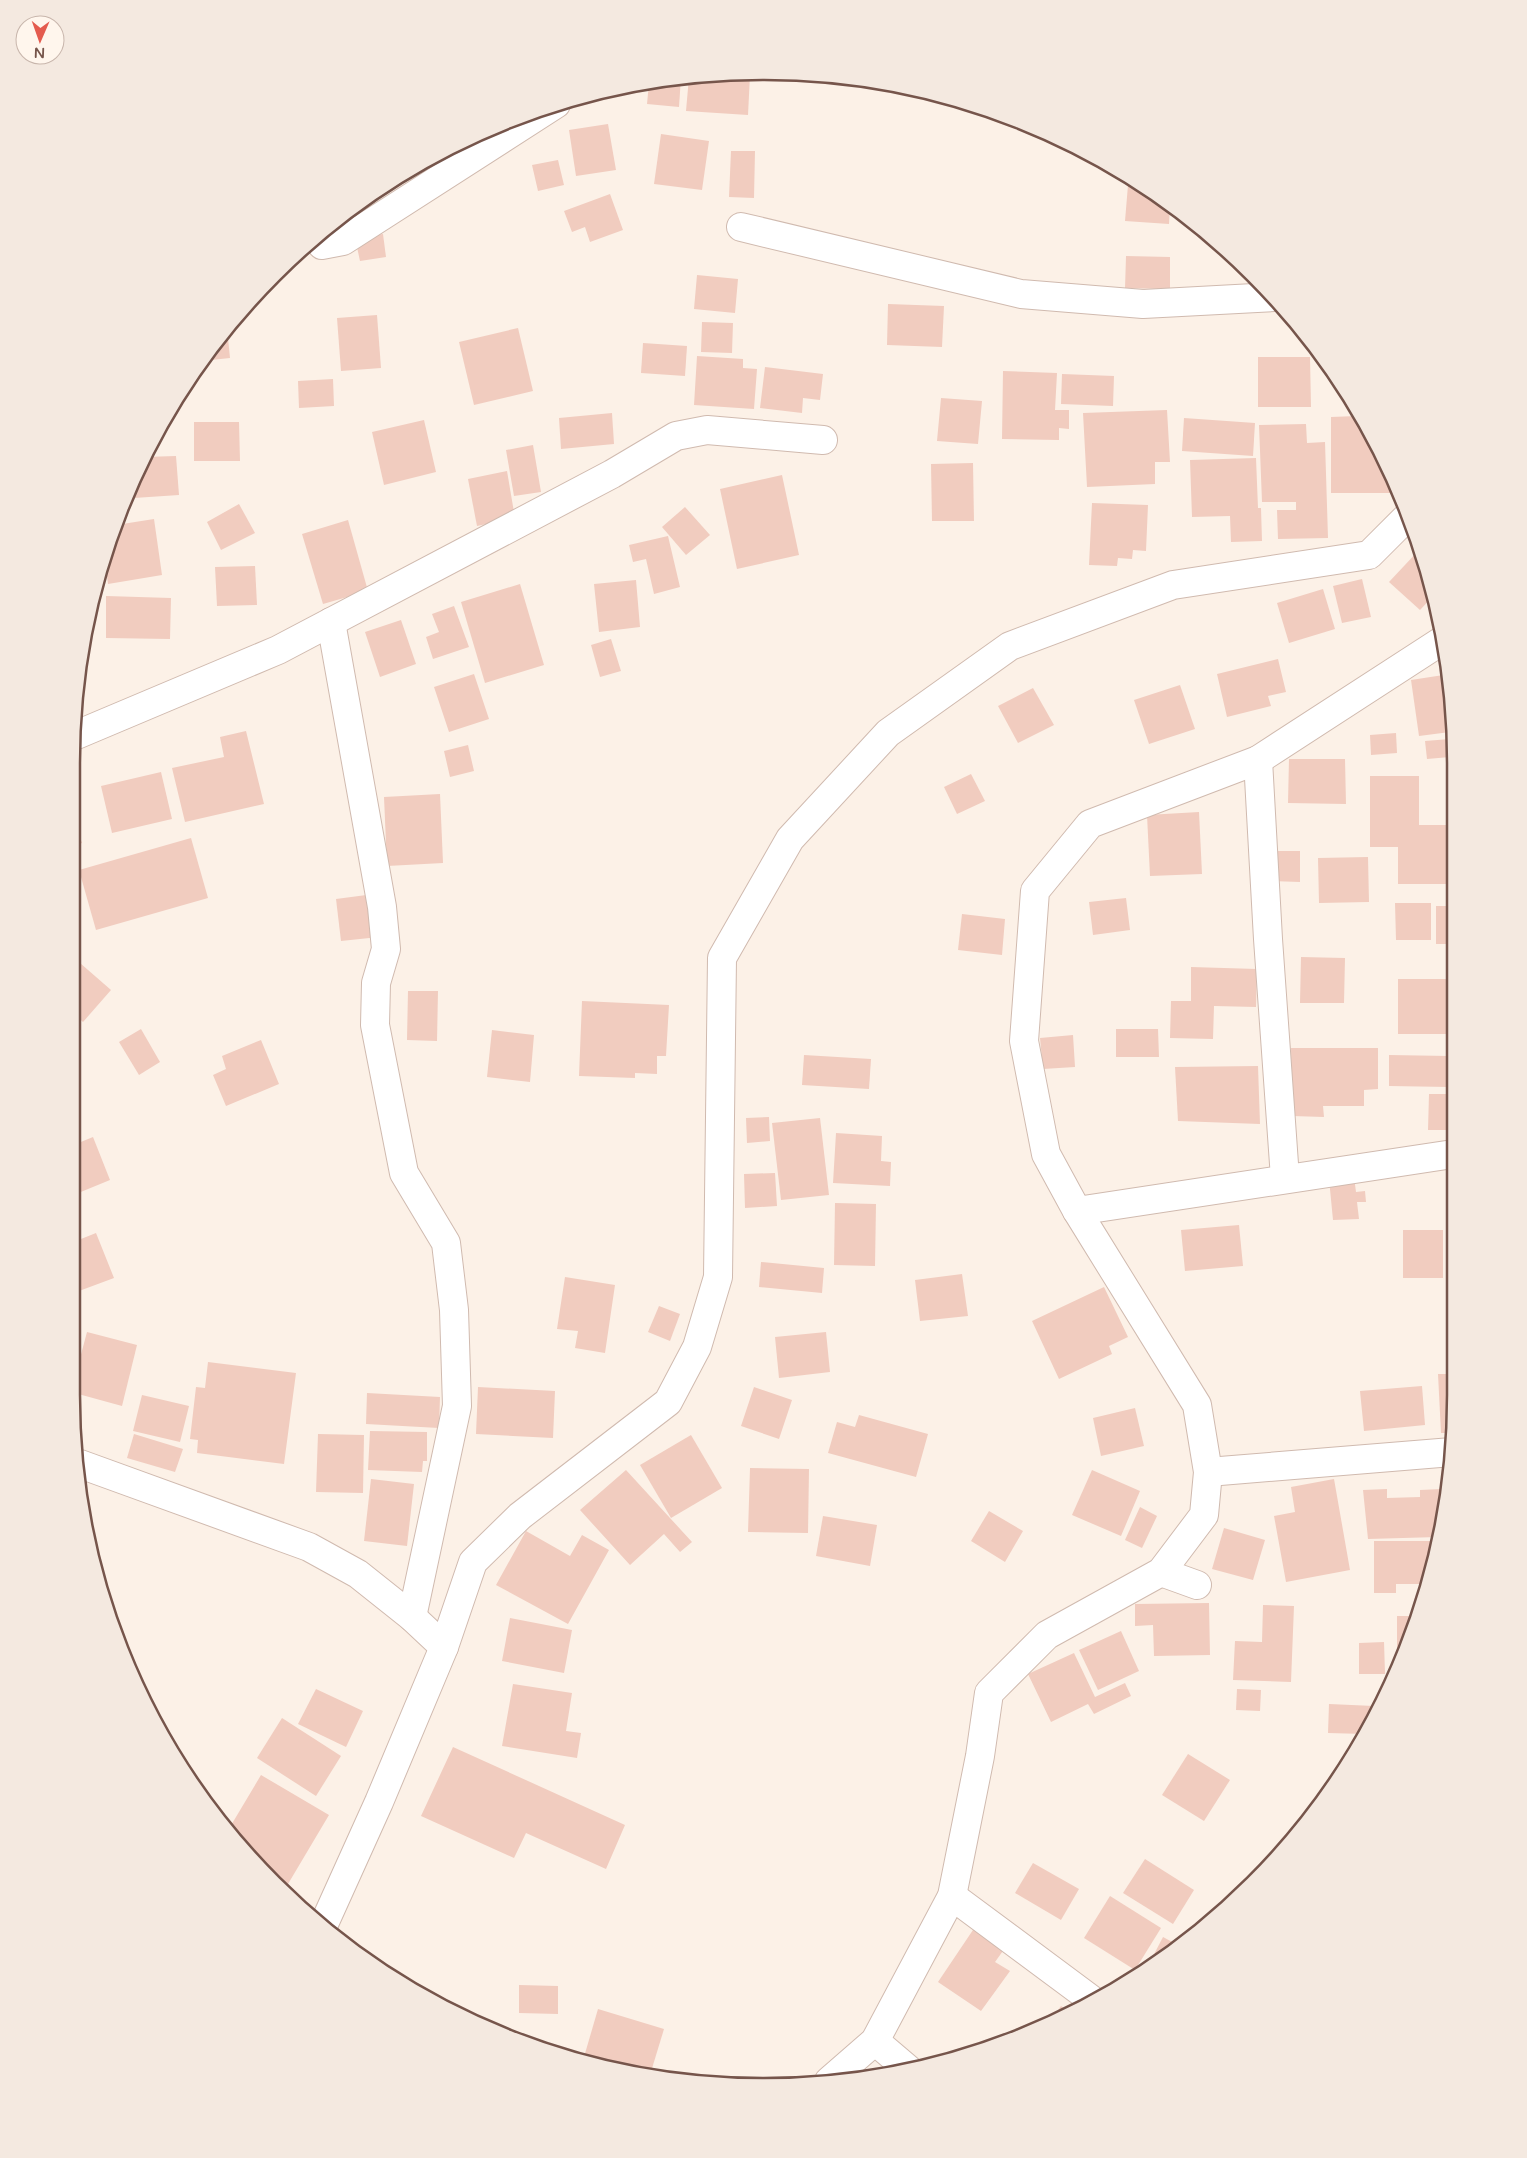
<svg xmlns="http://www.w3.org/2000/svg" width="1527" height="2158" viewBox="0 0 1527 2158" font-family="'Varela Round',sans-serif">
<rect width="100%" height="100%" fill="#fcf1e7"/>
<!-- building -->
<g fill="#f1ccbf">
<path d="M 750,75 L 748,115 L 686,111 L 689,77 Z"/>
<path d="M 673,77 L 681,77 L 679,107 L 647,104 L 649,83 Z"/>
<path d="M 608,124 L 616,170 L 576,176 L 569,130 Z"/>
<path d="M 661,134 L 709,141 L 702,190 L 654,184 Z"/>
<path d="M 731,151 L 755,151 L 754,198 L 729,197 Z"/>
<path d="M 558,160 L 564,185 L 538,191 L 532,165 Z"/>
<path d="M 1128,185 L 1140,186 L 1170,205 L 1169,224 L 1125,221 Z"/>
<path d="M 610,194 L 623,230 L 590,242 L 585,227 L 572,232 L 564,211 Z"/>
<path d="M 383,234 L 386,257 L 360,261 L 355,238 Z"/>
<path d="M 1126,256 L 1170,257 L 1170,289 L 1125,288 Z"/>
<path d="M 697,275 L 738,279 L 735,313 L 694,309 Z"/>
<path d="M 888,304 L 944,306 L 942,347 L 887,345 Z"/>
<path d="M 377,315 L 381,368 L 341,371 L 337,318 Z"/>
<path d="M 702,322 L 733,323 L 732,353 L 701,352 Z"/>
<path d="M 227,328 L 230,358 L 202,361 L 214,342 Z"/>
<path d="M 518,328 L 533,391 L 474,405 L 459,342 Z"/>
<path d="M 643,343 L 687,346 L 685,376 L 641,373 Z"/>
<path d="M 697,356 L 743,359 L 743,368 L 757,369 L 754,409 L 694,405 Z"/>
<path d="M 1258,357 L 1310,357 L 1311,407 L 1258,407 Z"/>
<path d="M 765,367 L 823,374 L 820,400 L 803,398 L 802,413 L 760,408 Z"/>
<path d="M 1003,371 L 1057,373 L 1055,410 L 1069,410 L 1069,429 L 1059,428 L 1059,440 L 1002,439 Z"/>
<path d="M 1062,374 L 1114,376 L 1113,406 L 1061,404 Z"/>
<path d="M 333,379 L 334,406 L 299,408 L 298,381 Z"/>
<path d="M 941,398 L 982,401 L 978,444 L 937,441 Z"/>
<path d="M 1167,410 L 1170,462 L 1155,462 L 1155,484 L 1087,487 L 1083,413 Z"/>
<path d="M 612,413 L 614,444 L 561,449 L 559,418 Z"/>
<path d="M 1357,416 L 1384,458 L 1394,484 L 1394,493 L 1331,493 L 1331,417 Z"/>
<path d="M 1184,418 L 1255,423 L 1253,456 L 1182,451 Z"/>
<path d="M 424,420 L 436,472 L 384,485 L 372,432 Z"/>
<path d="M 194,422 L 239,422 L 240,461 L 194,461 Z"/>
<path d="M 1306,424 L 1307,443 L 1325,442 L 1328,538 L 1278,539 L 1277,510 L 1296,510 L 1296,502 L 1262,502 L 1259,425 Z"/>
<path d="M 533,445 L 541,492 L 514,496 L 506,450 Z"/>
<path d="M 176,456 L 179,495 L 134,498 L 133,480 L 144,457 Z"/>
<path d="M 1256,458 L 1258,508 L 1261,508 L 1262,541 L 1231,542 L 1230,516 L 1192,517 L 1190,460 Z"/>
<path d="M 973,463 L 974,521 L 932,521 L 931,464 Z"/>
<path d="M 507,471 L 515,518 L 477,526 L 468,479 Z"/>
<path d="M 782,475 L 799,555 L 737,569 L 720,489 Z"/>
<path d="M 1092,503 L 1148,505 L 1146,551 L 1133,550 L 1132,559 L 1118,558 L 1117,566 L 1089,565 Z"/>
<path d="M 239,504 L 255,533 L 221,550 L 207,522 Z"/>
<path d="M 685,507 L 710,535 L 686,555 L 662,527 Z"/>
<path d="M 154,519 L 162,575 L 108,584 L 105,562 L 116,525 Z"/>
<path d="M 348,520 L 368,591 L 323,604 L 302,534 Z"/>
<path d="M 668,536 L 680,587 L 654,594 L 646,559 L 633,562 L 629,545 Z"/>
<path d="M 1419,550 L 1434,595 L 1420,610 L 1389,582 Z"/>
<path d="M 255,566 L 257,605 L 217,606 L 215,567 Z"/>
<path d="M 1362,579 L 1371,617 L 1342,623 L 1333,586 Z"/>
<path d="M 636,580 L 640,627 L 599,632 L 594,584 Z"/>
<path d="M 520,584 L 544,665 L 485,683 L 461,602 Z"/>
<path d="M 1323,589 L 1335,629 L 1289,643 L 1277,603 Z"/>
<path d="M 106,596 L 171,598 L 170,639 L 106,638 Z"/>
<path d="M 454,606 L 469,647 L 433,659 L 426,637 L 439,632 L 432,614 Z"/>
<path d="M 401,620 L 416,664 L 380,677 L 365,632 Z"/>
<path d="M 611,639 L 621,671 L 600,677 L 591,645 Z"/>
<path d="M 1278,659 L 1286,692 L 1268,696 L 1271,706 L 1227,717 L 1217,674 Z"/>
<path d="M 474,674 L 489,719 L 449,732 L 434,687 Z"/>
<path d="M 1450,674 L 1450,732 L 1419,736 L 1411,680 Z"/>
<path d="M 1180,685 L 1195,729 L 1149,744 L 1134,700 Z"/>
<path d="M 1033,688 L 1054,725 L 1018,743 L 998,706 Z"/>
<path d="M 246,731 L 264,804 L 185,822 L 172,768 L 224,757 L 220,737 Z"/>
<path d="M 1396,733 L 1397,753 L 1371,755 L 1370,735 Z"/>
<path d="M 1450,739 L 1450,757 L 1427,759 L 1425,741 Z"/>
<path d="M 468,745 L 474,771 L 450,777 L 444,751 Z"/>
<path d="M 1289,759 L 1345,759 L 1346,804 L 1288,803 Z"/>
<path d="M 161,772 L 172,819 L 112,833 L 101,786 Z"/>
<path d="M 971,774 L 985,801 L 957,814 L 944,787 Z"/>
<path d="M 1370,776 L 1419,776 L 1419,825 L 1451,825 L 1451,884 L 1398,884 L 1398,847 L 1370,847 Z"/>
<path d="M 440,794 L 443,863 L 387,866 L 384,797 Z"/>
<path d="M 1199,812 L 1202,874 L 1150,876 L 1147,815 Z"/>
<path d="M 71,813 L 82,843 L 71,847 Z"/>
<path d="M 191,838 L 208,898 L 96,930 L 79,870 Z"/>
<path d="M 1271,851 L 1300,851 L 1300,882 L 1271,881 Z"/>
<path d="M 1368,857 L 1369,902 L 1319,903 L 1318,858 Z"/>
<path d="M 374,894 L 379,937 L 341,941 L 336,899 Z"/>
<path d="M 1126,898 L 1130,930 L 1093,935 L 1089,902 Z"/>
<path d="M 1395,903 L 1431,903 L 1431,940 L 1396,940 Z"/>
<rect x="1436" y="906" width="15" height="38"/>
<path d="M 962,914 L 1005,919 L 1002,955 L 958,950 Z"/>
<path d="M 1301,957 L 1345,958 L 1344,1003 L 1300,1003 Z"/>
<path d="M 80,963 L 111,990 L 83,1022 L 71,1011 L 71,972 Z"/>
<path d="M 1191,967 L 1257,969 L 1256,1007 L 1214,1006 L 1213,1039 L 1170,1038 L 1171,1001 L 1191,1001 Z"/>
<rect x="1398" y="979" width="54" height="55"/>
<path d="M 408,991 L 438,991 L 437,1041 L 407,1040 Z"/>
<path d="M 582,1001 L 669,1005 L 666,1056 L 657,1056 L 657,1074 L 635,1073 L 635,1078 L 579,1076 Z"/>
<path d="M 141,1029 L 160,1062 L 139,1075 L 119,1042 Z"/>
<path d="M 1116,1029 L 1158,1029 L 1159,1057 L 1116,1057 Z"/>
<path d="M 492,1030 L 534,1035 L 530,1082 L 487,1077 Z"/>
<path d="M 1073,1035 L 1075,1067 L 1043,1069 L 1040,1038 Z"/>
<path d="M 261,1040 L 279,1084 L 226,1106 L 213,1075 L 226,1069 L 222,1056 Z"/>
<path d="M 1291,1048 L 1378,1048 L 1378,1089 L 1364,1090 L 1364,1106 L 1323,1106 L 1324,1117 L 1292,1116 Z"/>
<path d="M 804,1055 L 871,1059 L 869,1089 L 802,1085 Z"/>
<path d="M 1389,1055 L 1449,1056 L 1449,1087 L 1389,1086 Z"/>
<path d="M 1258,1066 L 1260,1124 L 1178,1121 L 1175,1067 Z"/>
<path d="M 1429,1094 L 1452,1094 L 1452,1130 L 1428,1130 Z"/>
<path d="M 769,1117 L 770,1141 L 747,1143 L 746,1118 Z"/>
<path d="M 820,1118 L 829,1195 L 781,1200 L 772,1123 Z"/>
<path d="M 836,1133 L 882,1136 L 881,1161 L 891,1162 L 890,1186 L 833,1183 Z"/>
<path d="M 93,1137 L 110,1180 L 71,1196 L 71,1146 Z"/>
<path d="M 775,1173 L 777,1206 L 745,1208 L 744,1174 Z"/>
<path d="M 1354,1177 L 1356,1192 L 1365,1191 L 1366,1202 L 1357,1202 L 1359,1219 L 1333,1220 L 1329,1179 Z"/>
<path d="M 835,1203 L 876,1204 L 875,1266 L 834,1265 Z"/>
<path d="M 1239,1225 L 1243,1266 L 1185,1271 L 1181,1230 Z"/>
<rect x="1403" y="1230" width="40" height="48"/>
<path d="M 96,1233 L 114,1278 L 71,1294 L 71,1243 Z"/>
<path d="M 761,1262 L 824,1268 L 822,1293 L 759,1287 Z"/>
<path d="M 962,1274 L 968,1316 L 920,1321 L 915,1280 Z"/>
<path d="M 565,1277 L 615,1285 L 605,1353 L 575,1348 L 578,1331 L 557,1329 Z"/>
<path d="M 1104,1287 L 1128,1337 L 1109,1346 L 1112,1354 L 1059,1379 L 1032,1321 Z"/>
<path d="M 659,1306 L 680,1314 L 670,1341 L 648,1332 Z"/>
<path d="M 87,1332 L 137,1345 L 122,1406 L 71,1392 Z"/>
<path d="M 826,1332 L 830,1372 L 779,1378 L 775,1337 Z"/>
<path d="M 208,1362 L 296,1373 L 284,1464 L 197,1453 L 198,1440 L 190,1439 L 196,1387 L 205,1388 Z"/>
<path d="M 1438,1374 L 1454,1374 L 1454,1433 L 1441,1433 Z"/>
<path d="M 1422,1386 L 1425,1425 L 1364,1431 L 1360,1391 Z"/>
<path d="M 478,1387 L 555,1391 L 553,1438 L 476,1434 Z"/>
<path d="M 754,1387 L 792,1400 L 779,1439 L 741,1426 Z"/>
<path d="M 367,1393 L 440,1397 L 439,1428 L 366,1424 Z"/>
<path d="M 142,1395 L 189,1406 L 180,1442 L 133,1431 Z"/>
<path d="M 1135,1408 L 1144,1446 L 1101,1456 L 1093,1418 Z"/>
<path d="M 859,1415 L 928,1434 L 916,1477 L 828,1453 L 837,1422 L 855,1427 Z"/>
<path d="M 370,1431 L 427,1432 L 427,1461 L 423,1461 L 422,1472 L 368,1470 Z"/>
<path d="M 134,1434 L 183,1449 L 175,1472 L 127,1458 Z"/>
<path d="M 318,1434 L 364,1435 L 363,1493 L 316,1492 Z"/>
<path d="M 691,1435 L 722,1488 L 671,1518 L 640,1465 Z"/>
<path d="M 750,1468 L 809,1469 L 808,1533 L 748,1532 Z"/>
<path d="M 626,1470 L 692,1542 L 680,1552 L 664,1534 L 630,1565 L 580,1510 Z"/>
<path d="M 1092,1470 L 1140,1491 L 1121,1536 L 1072,1515 Z"/>
<path d="M 371,1479 L 414,1484 L 407,1546 L 364,1541 Z"/>
<path d="M 1334,1479 L 1350,1570 L 1286,1582 L 1274,1516 L 1295,1512 L 1291,1487 Z"/>
<path d="M 1387,1489 L 1387,1498 L 1420,1497 L 1420,1490 L 1442,1489 L 1443,1506 L 1438,1537 L 1368,1539 L 1363,1490 Z"/>
<path d="M 1140,1507 L 1157,1516 L 1142,1548 L 1125,1540 Z"/>
<path d="M 989,1511 L 1023,1531 L 1005,1562 L 971,1541 Z"/>
<path d="M 823,1516 L 877,1525 L 870,1566 L 816,1556 Z"/>
<path d="M 1224,1528 L 1265,1540 L 1253,1580 L 1212,1569 Z"/>
<path d="M 526,1531 L 570,1556 L 582,1535 L 609,1550 L 568,1624 L 496,1585 Z"/>
<path d="M 1374,1541 L 1438,1541 L 1432,1573 L 1426,1590 L 1426,1584 L 1396,1584 L 1396,1593 L 1374,1593 Z"/>
<path d="M 1209,1603 L 1210,1655 L 1154,1656 L 1153,1625 L 1135,1626 L 1135,1604 Z"/>
<path d="M 1263,1605 L 1294,1606 L 1291,1682 L 1233,1680 L 1235,1641 L 1262,1642 Z"/>
<path d="M 1397,1616 L 1416,1616 L 1404,1648 L 1397,1648 Z"/>
<path d="M 510,1618 L 572,1630 L 564,1673 L 502,1661 Z"/>
<path d="M 1121,1631 L 1139,1671 L 1098,1690 L 1079,1650 Z"/>
<path d="M 1384,1642 L 1385,1674 L 1359,1674 L 1359,1643 Z"/>
<path d="M 1074,1653 L 1095,1697 L 1125,1683 L 1131,1696 L 1094,1714 L 1088,1704 L 1051,1722 L 1028,1674 Z"/>
<path d="M 513,1684 L 572,1693 L 566,1731 L 581,1733 L 577,1758 L 502,1746 Z"/>
<path d="M 316,1689 L 363,1711 L 346,1747 L 298,1724 Z"/>
<path d="M 1237,1689 L 1261,1690 L 1260,1711 L 1236,1710 Z"/>
<path d="M 1329,1704 L 1374,1706 L 1374,1717 L 1364,1734 L 1328,1733 Z"/>
<path d="M 282,1718 L 341,1756 L 316,1796 L 257,1758 Z"/>
<path d="M 453,1747 L 625,1825 L 606,1869 L 526,1833 L 514,1858 L 421,1816 Z"/>
<path d="M 1188,1754 L 1230,1780 L 1204,1821 L 1162,1795 Z"/>
<path d="M 261,1775 L 329,1815 L 288,1884 L 272,1875 L 256,1857 L 257,1854 L 250,1849 L 230,1827 Z"/>
<path d="M 1145,1859 L 1194,1890 L 1173,1924 L 1123,1893 Z"/>
<path d="M 1033,1863 L 1079,1889 L 1061,1920 L 1015,1893 Z"/>
<path d="M 1110,1896 L 1161,1928 L 1135,1970 L 1084,1938 Z"/>
<path d="M 975,1927 L 1005,1948 L 995,1962 L 1010,1971 L 981,2011 L 938,1982 Z"/>
<path d="M 1163,1937 L 1176,1944 L 1150,1962 Z"/>
<path d="M 519,1985 L 558,1986 L 558,2014 L 519,2013 Z"/>
<path d="M 1061,2006 L 1072,2014 L 1049,2023 Z"/>
<path d="M 598,2009 L 664,2029 L 650,2075 L 584,2057 Z"/>
</g>
<g fill="none" stroke-linecap="round" stroke-linejoin="round">
<!-- minor casing -->
<g stroke="#d0baaf" stroke-width="30">
<g id="minor">
<path d="M 741,227 L 1021,294 L 1143,304 L 1274,297"/>
<path d="M 315,237 L 322,245 L 343,241 L 556,104"/>
<path d="M 331,622 L 382,907 L 386,949 L 376,983 L 375,1025 L 404,1173 L 446,1243 L 454,1310 L 457,1406 L 412,1617"/>
<path d="M 74,736 L 278,650 L 612,474 L 676,436 L 707,430 L 823,440"/>
<path d="M 1258,760 L 1268,939 L 1285,1178"/>
<path d="M 1077,1211 L 1453,1154"/>
<path d="M 80,1464 L 309,1547 L 358,1574 L 412,1617 L 444,1647"/>
<path d="M 1208,1472 L 1452,1452"/>
<path d="M 1161,1572 L 1197,1585"/>
<path d="M 952,1896 L 1092,2000"/>
<path d="M 323,1926 L 379,1802 L 444,1647 L 473,1562 L 520,1516 L 668,1402 L 697,1347 L 718,1277 L 722,958 L 790,839 L 888,733 L 1010,646 L 1173,585 L 1369,555 L 1407,517"/>
<path d="M 875,2041 L 909,2070"/>
<path d="M 829,2081 L 875,2041 L 952,1896 L 980,1756 L 989,1693 L 1047,1635 L 1161,1572 L 1204,1515 L 1208,1472 L 1197,1405 L 1077,1211 L 1046,1154 L 1024,1041 L 1035,891 L 1090,824 L 1258,760 L 1443,640"/>
</g>
</g>
<!-- minor -->
<use href="#minor" stroke="#fff" stroke-width="28"/>
</g>
<!-- crop -->
<path d="M0 0H1527V2158H0ZM763 80H764A683 683 0 0 1 1447 763V1395A683 683 0 0 1 764 2078H763A683 683 0 0 1 80 1395V763A683 683 0 0 1 763 80Z" fill="#f4e9e0" fill-rule="evenodd"/>
<path fill="none" stroke="#76554b" stroke-width="2.5" d="M763 80H764A683 683 0 0 1 1447 763V1395A683 683 0 0 1 764 2078H763A683 683 0 0 1 80 1395V763A683 683 0 0 1 763 80Z"/>
<!-- north arrow -->
<g transform="translate(40 40) rotate(182)"><circle r="24" fill="#fff6ed" stroke="#c8b6ac"/>
<path d="M0-4L9 19L0 12L-9 19Z" fill="#e45b4e"/>
<text y="-8" font-size="14" font-weight="bold" text-anchor="middle" fill="#76554b">N</text>
</g>
</svg>
